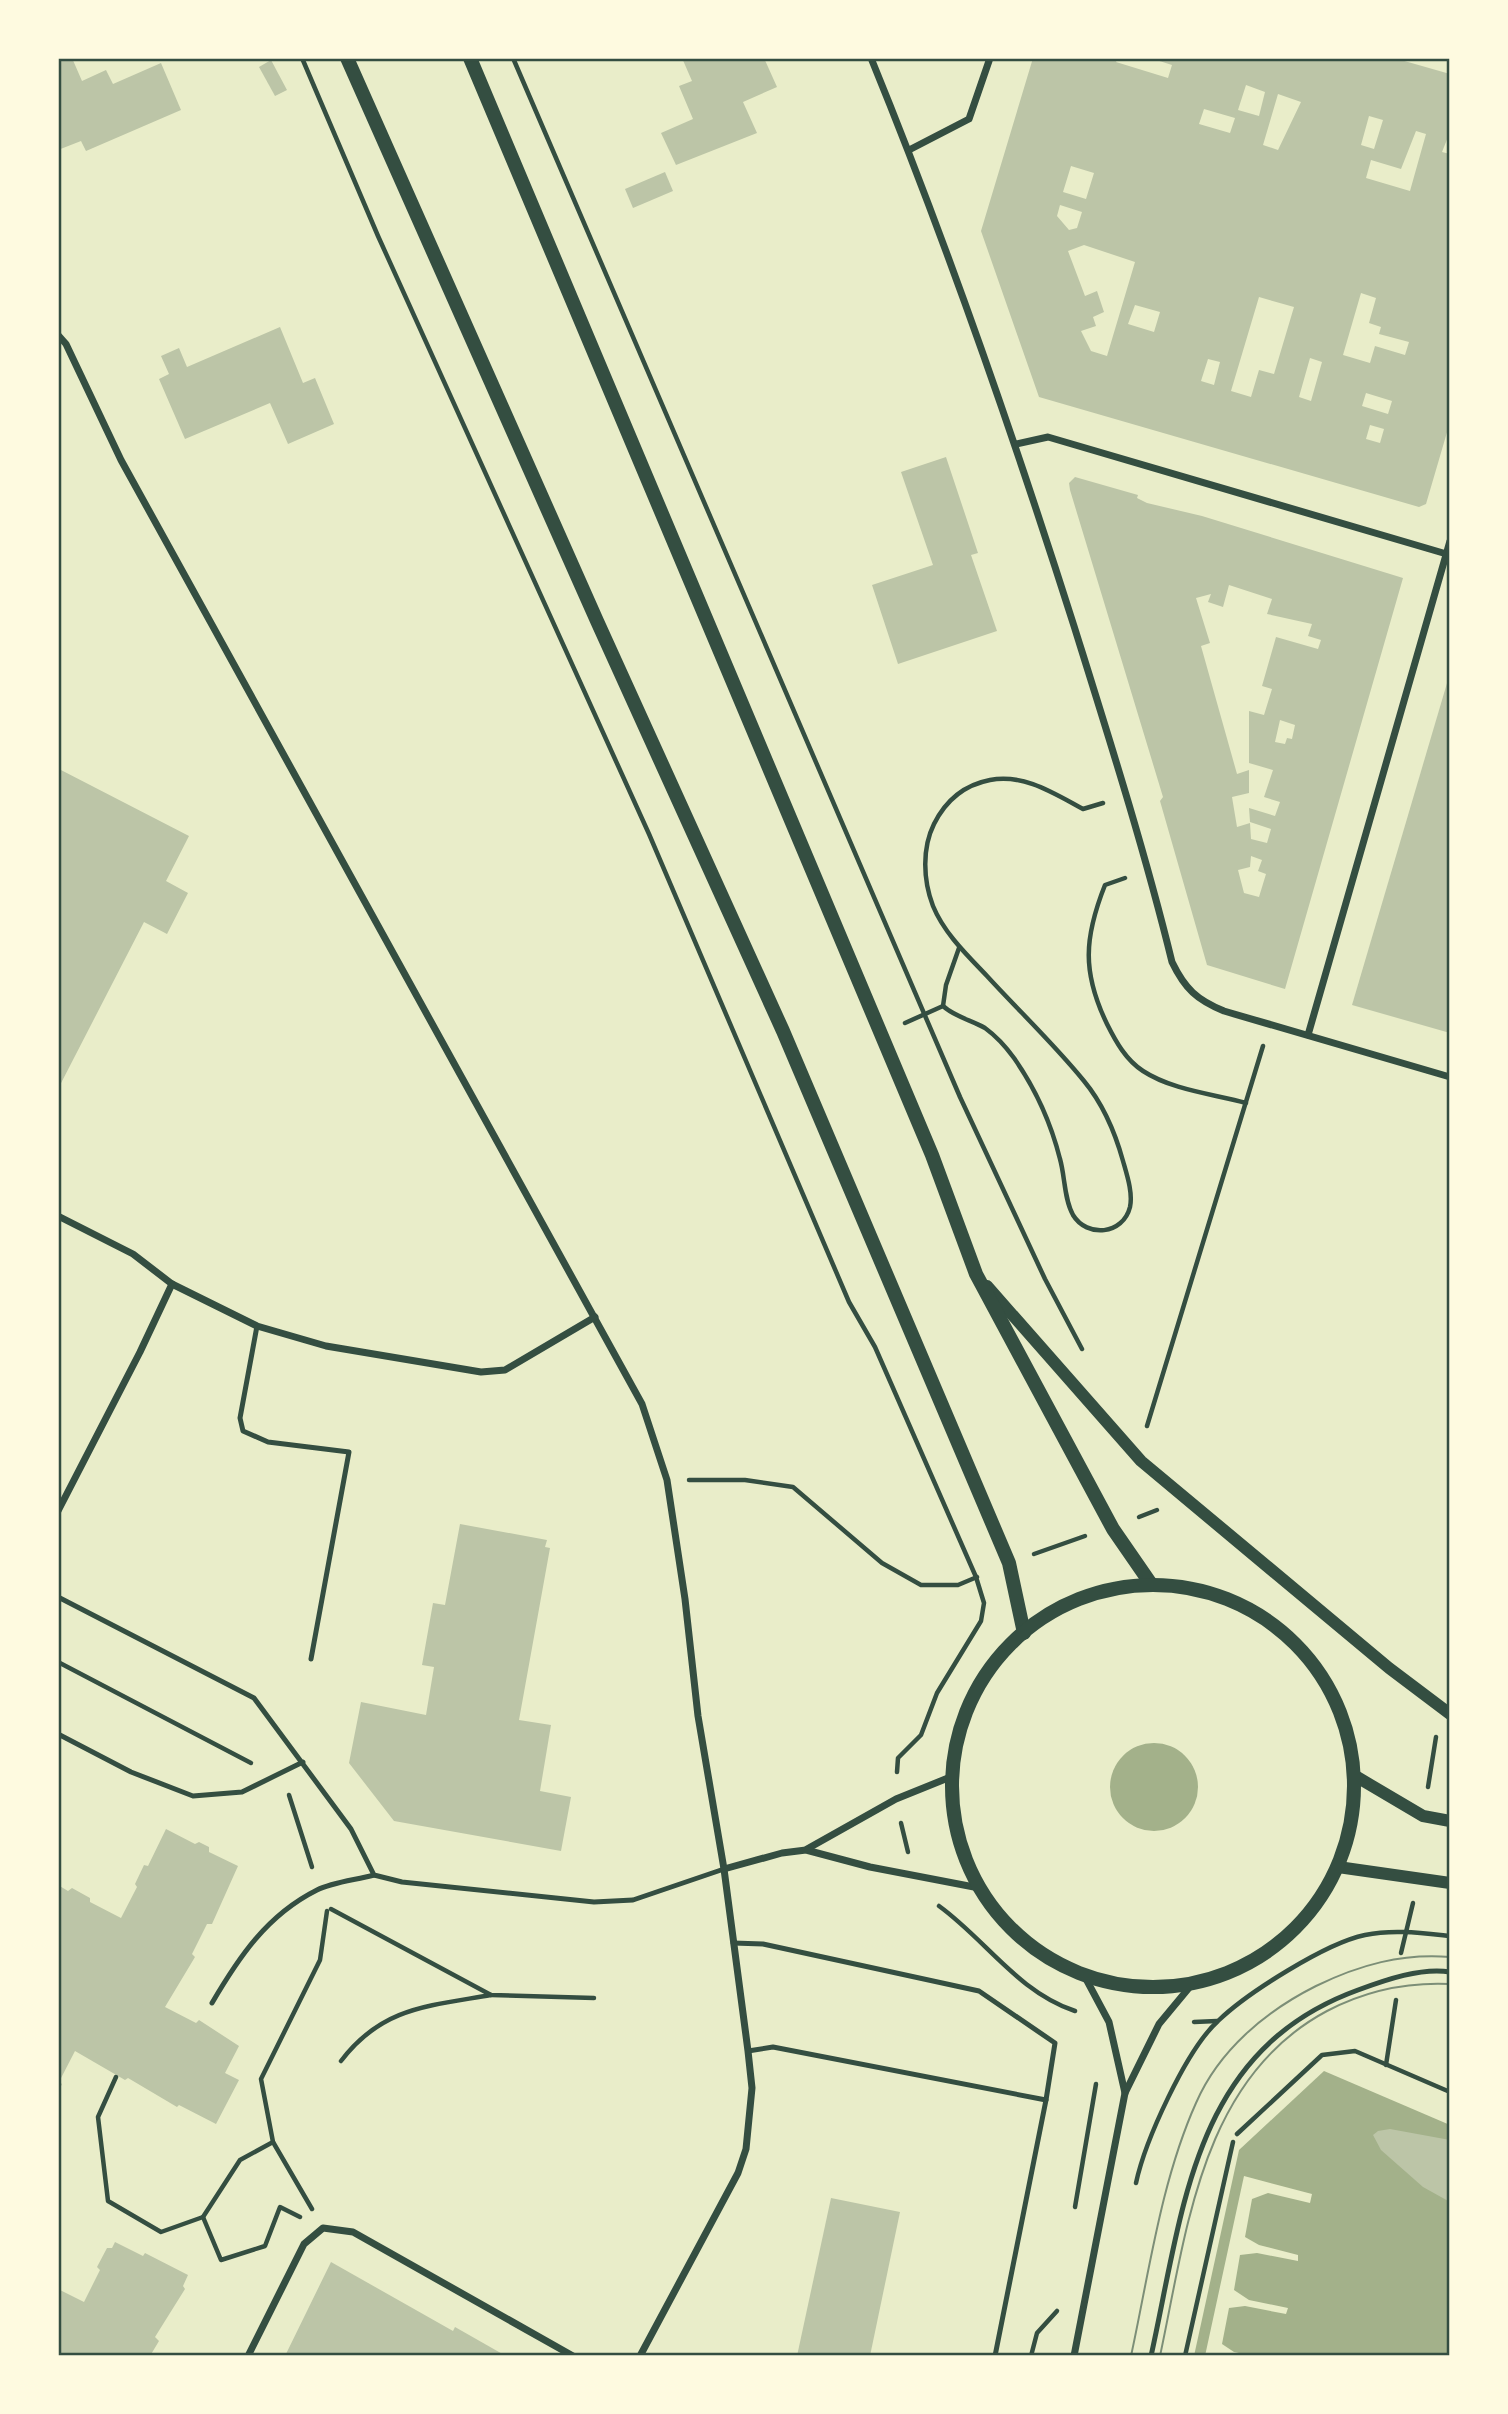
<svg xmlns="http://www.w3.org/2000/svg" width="1508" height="2414" viewBox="0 0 1508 2414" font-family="Montserrat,sans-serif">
<rect width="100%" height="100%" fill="#e9edc9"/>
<!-- water -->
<g fill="#a3b18a">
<circle cx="1154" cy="1787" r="44"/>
<path d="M 1324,2071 L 1450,2125 L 1450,2356 L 1194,2356 L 1239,2150 Z"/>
</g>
<!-- pier -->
<path fill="#e9edc9" d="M 1244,2176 L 1312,2194 L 1310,2203 L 1268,2193 L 1252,2199 L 1245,2237 L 1259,2245 L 1298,2255 L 1298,2261 L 1257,2253 L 1240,2255 L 1234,2290 L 1249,2300 L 1288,2308 L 1286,2314 L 1245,2306 L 1229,2308 L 1222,2344 L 1234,2352 L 1254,2356 L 1205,2356 Z"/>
<!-- building -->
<g fill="#bcc5a7" fill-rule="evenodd">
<path d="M 58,58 L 72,58 L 82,81 L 106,70 L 113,84 L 161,63 L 181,110 L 86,151 L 81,141 L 58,150 Z"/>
<path d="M 682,58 L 764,58 L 777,87 L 743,102 L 757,133 L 676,165 L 661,133 L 693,119 L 679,86 L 692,81 Z"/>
<path d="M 1033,58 L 1118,58 L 1116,62 L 1168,78 L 1172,65 L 1150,58 L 1394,58 L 1450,74 L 1450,132 L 1442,152 L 1450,154 L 1450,422 L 1426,504 L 1419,507 L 1039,397 L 981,231 ZM 1246,85 L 1265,92 L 1259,116 L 1238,110 ZM 1278,94 L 1301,102 L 1278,150 L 1263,145 ZM 1204,109 L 1235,118 L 1230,133 L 1199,124 ZM 1369,116 L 1383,120 L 1374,149 L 1361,145 ZM 1416,131 L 1426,134 L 1410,191 L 1366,178 L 1371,160 L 1401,169 ZM 1071,166 L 1094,173 L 1086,199 L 1063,192 ZM 1060,205 L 1082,212 L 1077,228 L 1069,230 L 1057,216 ZM 1084,245 L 1135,262 L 1107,356 L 1091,351 L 1081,331 L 1096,326 L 1093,317 L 1104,312 L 1097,291 L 1085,296 L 1068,251 ZM 1361,293 L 1376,298 L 1369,323 L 1381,327 L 1379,334 L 1409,342 L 1405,355 L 1375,346 L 1370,363 L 1343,355 ZM 1259,297 L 1294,307 L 1274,374 L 1259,370 L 1251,397 L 1231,391 ZM 1135,305 L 1160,312 L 1154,332 L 1128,324 ZM 1310,358 L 1322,362 L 1311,401 L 1299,397 ZM 1208,359 L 1220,362 L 1214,385 L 1201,381 ZM 1366,393 L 1392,401 L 1388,414 L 1362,406 ZM 1370,425 L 1384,429 L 1380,443 L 1366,439 Z"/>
<path d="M 271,60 L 287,90 L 275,96 L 259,67 Z"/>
<path d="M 665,172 L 673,191 L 633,208 L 625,189 Z"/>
<path d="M 280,327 L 303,383 L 315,378 L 334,424 L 288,444 L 270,403 L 185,439 L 159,379 L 169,374 L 161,356 L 179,348 L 187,367 Z"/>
<path d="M 946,457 L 978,553 L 971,555 L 997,631 L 898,664 L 872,585 L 933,565 L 901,472 Z"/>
<path d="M 1075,477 L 1138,495 L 1137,498 L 1147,503 L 1202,516 L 1403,578 L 1285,989 L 1207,965 L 1160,801 L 1163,797 L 1070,490 L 1069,483 ZM 1229,585 L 1272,599 L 1267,614 L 1312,624 L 1308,636 L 1321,640 L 1318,649 L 1276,637 L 1262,686 L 1272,689 L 1264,715 L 1249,711 L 1249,763 L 1273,770 L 1264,797 L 1280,802 L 1275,816 L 1249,808 L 1250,822 L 1271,829 L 1267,843 L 1251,839 L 1250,823 L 1237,827 L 1232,797 L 1249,793 L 1249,770 L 1237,774 L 1201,646 L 1210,643 L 1196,598 L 1211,594 L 1208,602 L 1223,607 ZM 1280,720 L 1295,725 L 1292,739 L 1287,738 L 1285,744 L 1275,742 ZM 1251,856 L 1262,860 L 1258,871 L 1266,874 L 1259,897 L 1244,893 L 1238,870 L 1250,867 Z"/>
<path d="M 1450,673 L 1450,1033 L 1352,1005 Z"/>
<path d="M 59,769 L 189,836 L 166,881 L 188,893 L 167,934 L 144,922 L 58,1089 Z"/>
<path d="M 460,1524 L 547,1540 L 545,1547 L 550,1548 L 519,1720 L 551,1725 L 540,1791 L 571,1797 L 561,1851 L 394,1821 L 349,1763 L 361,1702 L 426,1715 L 434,1667 L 422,1665 L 433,1603 L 445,1605 Z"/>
<path d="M 166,1829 L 195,1844 L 199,1842 L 209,1847 L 209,1852 L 238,1866 L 212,1924 L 207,1924 L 192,1954 L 195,1957 L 165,2007 L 196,2023 L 199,2020 L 239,2046 L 225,2073 L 239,2080 L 216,2124 L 179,2105 L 177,2107 L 128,2078 L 125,2080 L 75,2051 L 59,2082 L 62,2084 L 58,2093 L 58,1885 L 68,1891 L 72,1888 L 90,1898 L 90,1902 L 121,1918 L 137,1887 L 135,1884 L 144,1865 L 148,1866 Z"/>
<path d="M 1390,2129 L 1450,2140 L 1450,2202 L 1423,2187 L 1381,2150 L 1373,2135 L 1378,2131 Z"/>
<path d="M 831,2198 L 900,2212 L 870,2356 L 797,2356 Z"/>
<path d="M 115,2242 L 143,2256 L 145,2253 L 188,2275 L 183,2286 L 185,2289 L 155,2337 L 159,2341 L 150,2356 L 58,2356 L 58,2289 L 84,2302 L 100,2270 L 97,2267 L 107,2248 L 112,2248 Z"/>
<path d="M 331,2262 L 453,2331 L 455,2327 L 506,2356 L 285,2356 Z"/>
</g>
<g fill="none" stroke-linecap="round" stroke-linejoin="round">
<!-- path -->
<g stroke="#344e41" stroke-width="4.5">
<path d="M 302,58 L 378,236 L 649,834 L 849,1302 L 875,1347 L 976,1577 L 984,1603 L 981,1621 L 937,1693 L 921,1735 L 898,1758 L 897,1772"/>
<path d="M 513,58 L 960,1097 L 1045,1279 L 1082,1349"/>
<path d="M 1125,878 L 1105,885 C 1084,938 1082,972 1107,1024 C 1116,1042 1126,1060 1143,1071 C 1172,1090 1213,1094 1246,1103"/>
<path d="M 943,1006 L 946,985 L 959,948"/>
<path d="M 905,1023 L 943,1006 C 955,1017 971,1020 985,1028 C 996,1036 1006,1047 1014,1058 C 1035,1088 1051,1123 1060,1159 C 1065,1176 1064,1199 1073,1215 C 1087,1238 1123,1235 1130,1207 C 1133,1193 1127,1175 1123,1161 C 1115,1132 1103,1104 1084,1081 C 1054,1044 1019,1011 987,976 C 967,955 944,933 933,906 C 923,880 922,848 934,824 C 946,800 964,785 990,780 C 1023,773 1055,794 1083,809 L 1103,803"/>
<path d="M 1147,1426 L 1263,1046"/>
<path d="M 689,1480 L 745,1480 L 793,1487 L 882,1563 L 921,1585 L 958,1585 L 977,1577"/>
<path d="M 1139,1517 L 1157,1510"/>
<path d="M 1034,1554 L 1085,1536"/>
<path d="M 58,1662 L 251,1763"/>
<path d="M 1428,1787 L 1436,1737"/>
<path d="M 289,1795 L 312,1867"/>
<path d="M 901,1823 L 908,1852"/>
<path d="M 939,1906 C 986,1940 1018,1992 1075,2011"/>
<path d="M 331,1909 L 491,1995 L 594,1998"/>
<path d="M 1401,1953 L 1413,1903"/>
<path d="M 1194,2022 L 1217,2021"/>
<path d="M 341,2061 C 382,2007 428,2006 491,1995"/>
<path d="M 1386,2065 L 1396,2000"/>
<path d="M 116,2077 L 98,2117 L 108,2201 L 161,2232 L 203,2217 L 221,2260 L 265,2246 L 280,2207 L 300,2217"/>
<path d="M 1237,2134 L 1322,2055 L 1355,2051 L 1450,2092"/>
<path d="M 1136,2183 C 1145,2141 1186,2050 1218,2021 C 1247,1993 1326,1943 1365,1935 C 1393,1929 1422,1933 1450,1936"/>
<path d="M 1075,2207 L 1096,2084"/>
<path d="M 312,2209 L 273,2142 L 261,2079 L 320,1960 L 327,1911"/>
<path d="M 203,2217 L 240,2160 L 273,2142"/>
<path d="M 1031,2356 L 1037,2333 L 1057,2311"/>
<path d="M 1185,2356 L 1233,2142"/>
</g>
<!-- service -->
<g stroke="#344e41" stroke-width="5">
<path d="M 257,1326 L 240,1418 L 243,1431 L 268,1442 L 349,1452 L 311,1659"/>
<path d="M 58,1597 L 254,1698 L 351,1829 L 374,1875 L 402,1882 L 594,1902 L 633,1900 L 724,1869"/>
<path d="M 58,1734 L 131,1772 L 193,1796 L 242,1792 L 303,1762"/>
<path d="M 733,1943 L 763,1944 L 979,1991 L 1055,2043 L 1046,2100 L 773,2047 L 748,2051"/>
<path d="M 212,2003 C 239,1957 267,1915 317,1890 C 333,1882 356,1880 374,1875"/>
<path d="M 995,2356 L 1046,2100"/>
<path d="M 1151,2356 C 1184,2207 1193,2050 1358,1990 C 1385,1980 1422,1967 1450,1972"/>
</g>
<!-- minor -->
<g stroke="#344e41" stroke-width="7">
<path d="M 871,58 C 947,244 1013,434 1074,626 C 1109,738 1144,848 1172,962 C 1185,989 1197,1000 1224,1011 L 1450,1077"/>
<path d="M 909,150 L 969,119 L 990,58"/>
<path d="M 58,335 L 66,344 L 121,460 L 642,1404 L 667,1480 L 685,1599 L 698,1716 L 724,1869 L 748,2051 L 752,2088 L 746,2149 L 738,2173 L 640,2356"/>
<path d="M 1016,444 L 1048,437 L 1450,555"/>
<path d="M 1308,1035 L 1450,541"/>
<path d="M 58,1216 L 133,1254 L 172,1284 L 257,1326 L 326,1346 L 481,1372 L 505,1370 L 595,1317"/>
<path d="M 58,1511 L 140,1352 L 172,1284"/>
<path d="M 807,1849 L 896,1799 L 948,1778"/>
<path d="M 724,1869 L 782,1853 L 806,1850 L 870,1867 L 974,1887"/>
<path d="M 1085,1977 L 1109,2022 L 1125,2093"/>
<path d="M 248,2356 L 304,2244 L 323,2228 L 353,2232 L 573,2356"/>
<path d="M 1074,2356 L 1125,2093 L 1159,2024 L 1193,1983"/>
</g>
<!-- tertiary -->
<g stroke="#344e41" stroke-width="12">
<path d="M 987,1286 L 1141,1461 L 1389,1668 L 1450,1714"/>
<path d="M 1357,1777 L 1423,1816 L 1450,1821"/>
<path d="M 1338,1867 L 1450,1883"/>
</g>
<!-- secondary -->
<g stroke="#344e41" stroke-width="14">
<path d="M 347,58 L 597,621 L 783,1031 L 1009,1563 L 1024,1633"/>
<path d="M 470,58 L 932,1155 L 976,1274 L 1113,1529 L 1151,1584"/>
<circle cx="1153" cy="1786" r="201"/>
</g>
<!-- tram -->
<g stroke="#7c8e77" stroke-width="2">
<path d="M 1131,2356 C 1149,2273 1161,2181 1196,2103 C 1219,2050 1266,2011 1316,1986 C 1359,1965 1402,1953 1450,1957"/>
<path d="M 1160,2356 C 1187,2230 1201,2078 1327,2011 C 1365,1991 1407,1982 1450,1984"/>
</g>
</g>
<!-- border -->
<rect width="1508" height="2414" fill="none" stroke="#fefae0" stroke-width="119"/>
<rect x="60" y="60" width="1388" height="2294" fill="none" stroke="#344e41" stroke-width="2.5"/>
</svg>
